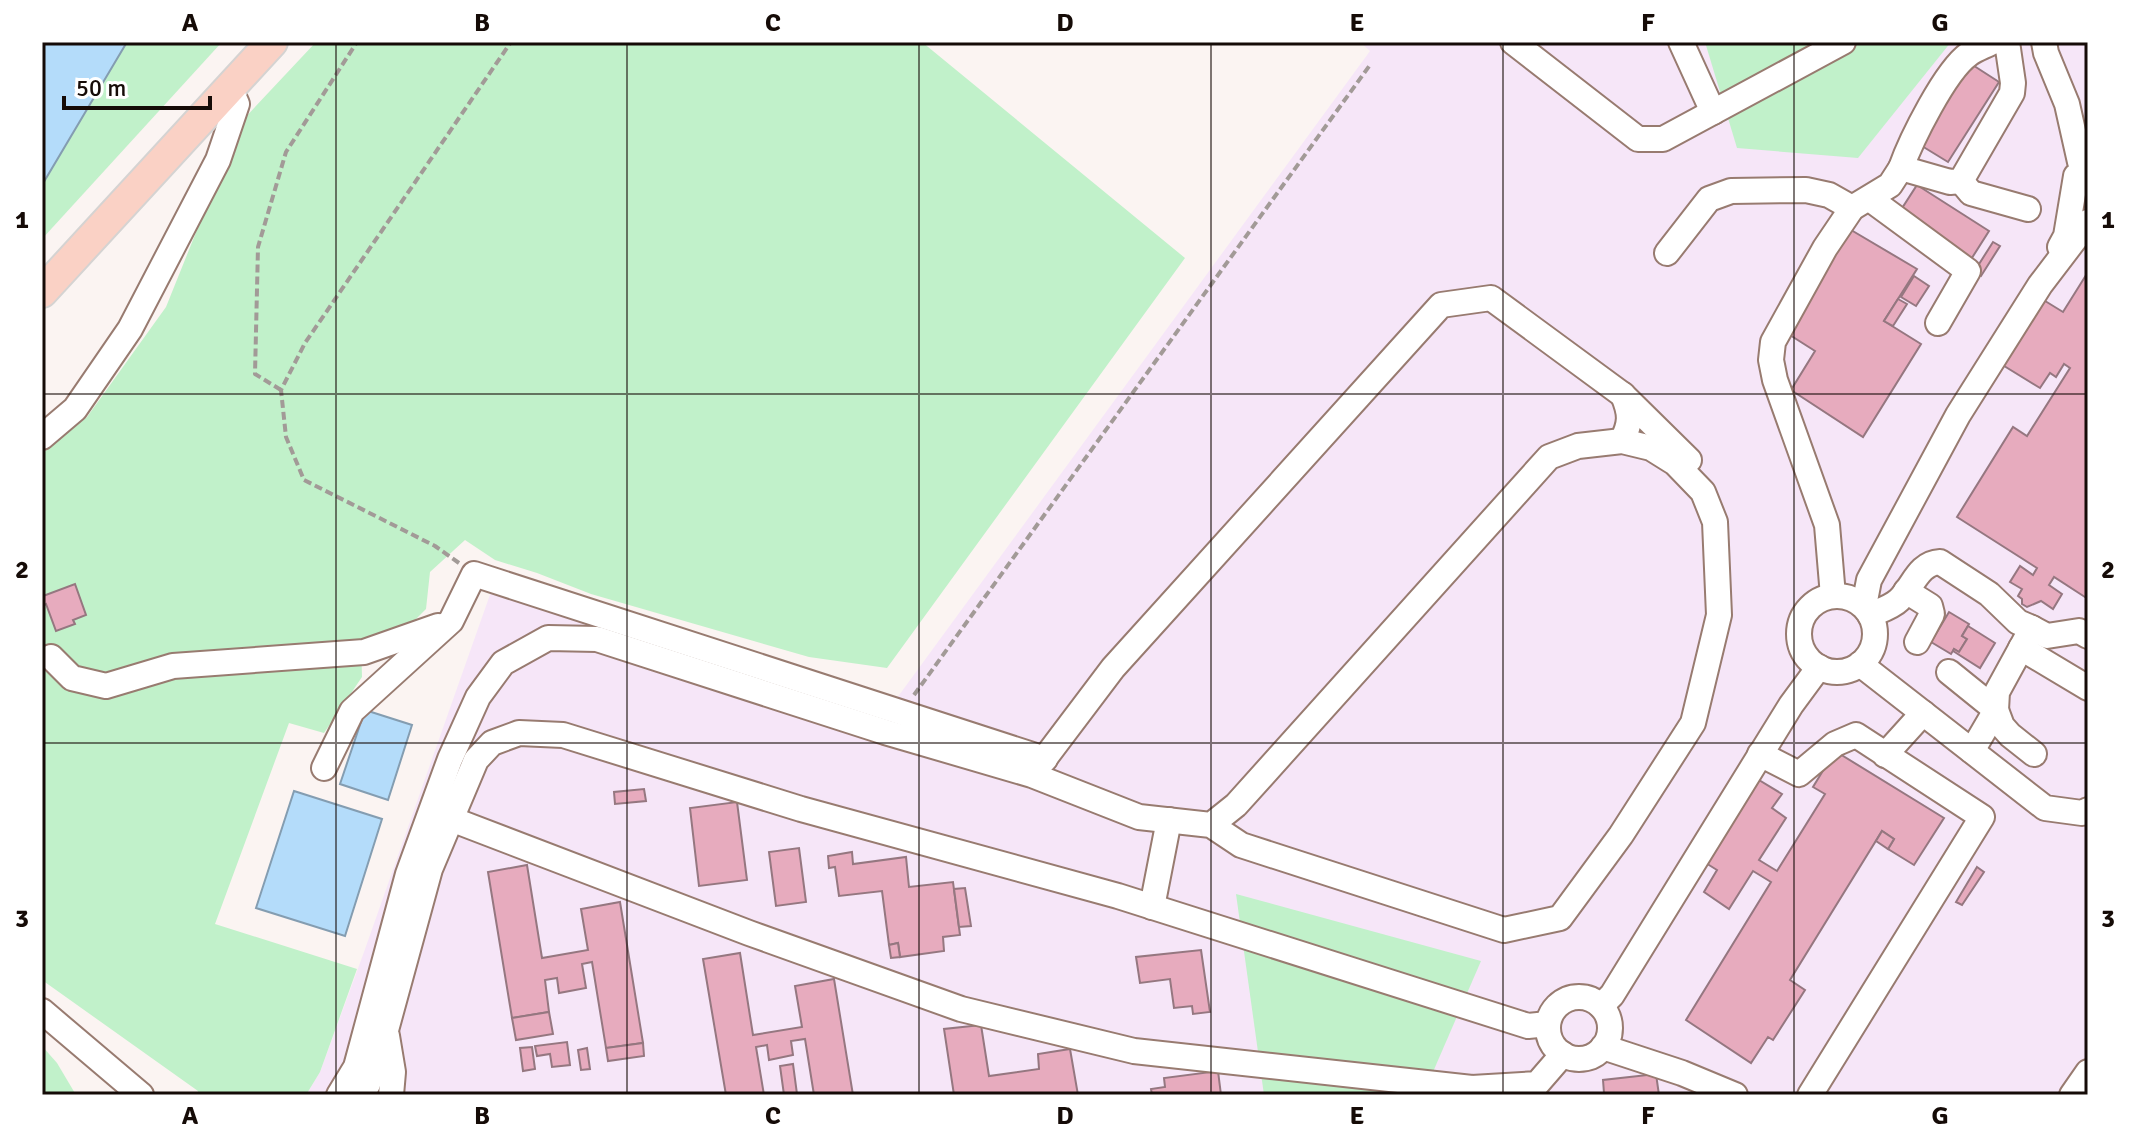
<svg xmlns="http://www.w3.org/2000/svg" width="2130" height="1137" viewBox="0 0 2130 1137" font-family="Signika,sans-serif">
<rect width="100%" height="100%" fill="#fbf4f2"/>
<!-- industrial -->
<path fill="#f6e6f8" d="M 1360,42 L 2088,42 L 2088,1095 L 306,1095 L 320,1072 L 364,952 L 492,589 L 886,713 L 1370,51 Z"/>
<!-- green -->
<g fill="#c1f1ca">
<path d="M 127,42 L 222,42 L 42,239 L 42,185 Z"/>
<path d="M 316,42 L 922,42 L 1185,258 L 887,668 L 809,657 L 591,594 L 537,573 L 495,560 L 465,540 L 430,572 L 426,609 L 408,627 L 361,641 L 362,677 L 324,733 L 289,723 L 215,924 L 357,969 L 320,1072 L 306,1095 L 198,1095 L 198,1091 L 42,980 L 42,454 L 87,417 L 166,307 L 240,123 Z"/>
<path d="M 1705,42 L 1951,42 L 1858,158 L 1737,148 Z"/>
<path d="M 1236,894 L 1481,961 L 1423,1095 L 1264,1095 Z"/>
<path d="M 42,1046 L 57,1063 L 76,1095 L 42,1095 Z"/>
</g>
<!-- water -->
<g fill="#b4dcfa" stroke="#849db1" stroke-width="2">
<path d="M 42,42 L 127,42 L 42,185 Z"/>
<path d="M 365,710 L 412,725 L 388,800 L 340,784 Z"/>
<path d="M 294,791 L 382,819 L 345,936 L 256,908 Z"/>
</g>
<!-- building -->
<g fill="#e7abbe" stroke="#957780" stroke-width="2">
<path d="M 1968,62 L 1999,82 L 1948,162 L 1917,143 Z"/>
<path d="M 1917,185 L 1989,231 L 1970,261 L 1897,216 Z"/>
<path d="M 1846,227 L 1917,269 L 1884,321 L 1921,344 L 1863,437 L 1791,390 L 1815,351 L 1782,330 Z"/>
<path d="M 1993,242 L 2000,246 L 1981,276 L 1974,272 Z"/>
<path d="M 2088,272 L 2088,599 L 2054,577 L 2049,585 L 2062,594 L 2053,609 L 2041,601 L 2027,607 L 2022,604 L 2022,599 L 2018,596 L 2022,589 L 2010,582 L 2020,566 L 2033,575 L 2037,568 L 1957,517 L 2013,427 L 2027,436 L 2070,368 L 2064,364 L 2056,377 L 2050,373 L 2040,388 L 1996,361 L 2037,296 L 2063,312 Z"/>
<path d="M 1914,276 L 1929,286 L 1916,306 L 1901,297 Z"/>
<path d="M 1898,299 L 1907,304 L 1893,326 L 1884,321 Z"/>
<path d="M 75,584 L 86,615 L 73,620 L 75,624 L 56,631 L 46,604 L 43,606 L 42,603 L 43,596 Z"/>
<path d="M 1949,612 L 1969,624 L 1962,636 L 1967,639 L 1959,652 L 1954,649 L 1951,654 L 1931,642 Z"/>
<path d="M 1968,626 L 1995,643 L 1980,668 L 1953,651 L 1954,649 L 1959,652 L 1967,639 L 1962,636 Z"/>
<path d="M 1835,751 L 1944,818 L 1914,865 L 1888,849 L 1894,839 L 1882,831 L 1790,980 L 1805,990 L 1773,1040 L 1768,1037 L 1751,1063 L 1686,1020 L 1771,882 L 1753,871 L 1729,909 L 1704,892 L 1717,870 L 1701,860 L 1754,777 L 1782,794 L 1772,808 L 1786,818 L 1759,860 L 1777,871 L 1825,794 L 1813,787 Z"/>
<path d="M 644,789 L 646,801 L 615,804 L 614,792 Z"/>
<path d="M 737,802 L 747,880 L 699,886 L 690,808 Z"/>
<path d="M 1882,831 L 1894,839 L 1888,849 L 1876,841 Z"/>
<path d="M 799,848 L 806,902 L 776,906 L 769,852 Z"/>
<path d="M 852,852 L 853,864 L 906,857 L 909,887 L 953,882 L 960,935 L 943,937 L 944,951 L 900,957 L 898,943 L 889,945 L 882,891 L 839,896 L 835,867 L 829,868 L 828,856 Z"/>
<path d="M 527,865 L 542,958 L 588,950 L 581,909 L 620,902 L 643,1043 L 606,1048 L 592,962 L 582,964 L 586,988 L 559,993 L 557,978 L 545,980 L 549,1012 L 512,1018 L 488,872 Z"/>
<path d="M 1977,867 L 1984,872 L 1962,905 L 1956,902 Z"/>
<path d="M 965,888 L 971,926 L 959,927 L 954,889 Z"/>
<path d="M 898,943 L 900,957 L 891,958 L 889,945 Z"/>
<path d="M 1201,950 L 1210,1012 L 1193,1014 L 1192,1006 L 1174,1008 L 1170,979 L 1140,983 L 1136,957 Z"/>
<path d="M 740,953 L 753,1035 L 802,1027 L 795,986 L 834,979 L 853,1095 L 814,1095 L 805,1039 L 791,1041 L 793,1055 L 769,1060 L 767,1045 L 756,1047 L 764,1095 L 726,1095 L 703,959 Z"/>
<path d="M 549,1012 L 553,1034 L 516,1040 L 512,1018 Z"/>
<path d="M 981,1025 L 989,1076 L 1039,1069 L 1038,1054 L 1070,1049 L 1078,1095 L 954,1095 L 944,1029 Z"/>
<path d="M 567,1042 L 570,1065 L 552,1067 L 550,1054 L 537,1056 L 535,1046 Z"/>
<path d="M 643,1043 L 644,1056 L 608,1061 L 606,1048 Z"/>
<path d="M 532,1047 L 535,1069 L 523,1071 L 520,1048 Z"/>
<path d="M 587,1048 L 590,1069 L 581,1070 L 578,1050 Z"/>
<path d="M 793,1064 L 797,1094 L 784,1095 L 780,1066 Z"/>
<path d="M 1218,1071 L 1221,1095 L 1152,1095 L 1151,1089 L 1165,1087 L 1164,1078 Z"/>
<path d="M 1656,1074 L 1659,1095 L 1592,1095 L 1604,1093 L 1603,1080 Z"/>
</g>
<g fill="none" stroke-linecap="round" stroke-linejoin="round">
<!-- minor casing -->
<g stroke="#987b70" stroke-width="28">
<g id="minor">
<path d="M 1513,42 L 1638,139 L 1663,139 L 1843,42"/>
<path d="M 1681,42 L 1713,112"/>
<path d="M 1992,42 C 1985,46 1976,49 1969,54 C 1945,71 1911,140 1901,168 L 1950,182 L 1961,181 L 2012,93 L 2013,83 L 2007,42"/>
<path d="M 2044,42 L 2046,53 L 2067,104 L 2080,162"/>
<path d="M 1961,181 L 1971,193 L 2028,209"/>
<path d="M 1870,199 L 1968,271 L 1938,323"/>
<path d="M 2060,247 L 2066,236 L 2076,176"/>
<path d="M 1667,253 L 1709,199 L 1731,191 L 1806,190 L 1829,195 L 1852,208"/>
<path d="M 42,437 L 75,409 L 130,329 L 218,160 L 237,104 L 230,88"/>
<path d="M 1622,441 C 1631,423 1631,414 1623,395 L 1689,460"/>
<path d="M 1906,591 L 1930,606 L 1932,614 L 1917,642"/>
<path d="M 1833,596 L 1827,525 L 1775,380 L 1771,360 L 1773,342 L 1825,248 L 1852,208 L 1890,185 L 1901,168"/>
<circle cx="1837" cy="634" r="38"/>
<path d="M 1864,606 L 1869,580 L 1958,415 L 2040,285 L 2088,222"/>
<path d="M 1870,615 C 1879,611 1892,607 1899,600 C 1913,587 1918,563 1940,562 L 1989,594 L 2018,622 L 2032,628"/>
<path d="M 2021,648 L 2088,688"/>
<path d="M 51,657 L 72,678 L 106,686 L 173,666 L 364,652 L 438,626"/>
<path d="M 1860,664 L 2045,808 L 2082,813 L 2088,810"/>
<path d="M 1949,672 L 1996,710 L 2002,726 L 2010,735 L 2034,754"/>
<path d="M 1972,751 L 1996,710 L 1997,692 L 2032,628 L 2047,636 L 2079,631 L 2088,636"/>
<path d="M 1760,754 L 1799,774 L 1835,744 L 1856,735 L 1982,817 L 1810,1095"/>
<path d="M 1885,755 L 1923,713"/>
<path d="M 324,768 L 352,711 L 451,621 L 474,574 L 1045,759"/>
<path d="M 1036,770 L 1113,668 L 1441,305 L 1491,298 L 1623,395"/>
<path d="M 451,819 L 749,933 L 961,1009 L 1134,1051 L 1472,1088 L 1537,1084 L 1563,1054"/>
<path d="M 1152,907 L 1169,820"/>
<circle cx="1579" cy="1028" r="31"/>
<path d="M 1601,1006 L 1612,995 L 1791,705 L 1819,667"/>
<path d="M 42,1011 L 141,1095"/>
<path d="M 387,1036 L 393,1072 L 391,1095"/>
<path d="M 1603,1047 L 1682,1073 L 1735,1095"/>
<path d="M 339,1095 L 356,1067 L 408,874 L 450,759 L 478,697 L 503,663 L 548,638 L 597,639 L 885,732 L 1032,775 L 1139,817 L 1211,825 L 1241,845 L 1504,930 L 1560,918 L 1621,835 L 1693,723 L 1719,615 L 1715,522 L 1703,492 L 1675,463 L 1651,448 L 1622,441 L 1578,446 L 1549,457 L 1236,805 L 1211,825"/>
<path d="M 362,1095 L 368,1084 L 386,1030 L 430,869 L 476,760 L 492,743 L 519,733 L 563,735 L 801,809 L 1118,896 L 1528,1026 L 1548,1024"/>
<path d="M 2072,1095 L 2088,1072"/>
</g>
</g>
<!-- major casing -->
<g stroke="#d5d3d2" stroke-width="34">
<path id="major" d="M 42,292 L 272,42"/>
</g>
<!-- path -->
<g stroke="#a29a97" stroke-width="4" stroke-dasharray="8 4" stroke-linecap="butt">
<path d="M 281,390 L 255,374 L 258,247 L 286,152 L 357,42"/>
<path d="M 459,563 L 435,546 L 304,480 L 286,437 L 281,390 L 305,343 L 511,42"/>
<path d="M 914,695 L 1370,65"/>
</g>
<!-- minor -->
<use href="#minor" stroke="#fff" stroke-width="24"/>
<!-- major -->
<use href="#major" stroke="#fad1c5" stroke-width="30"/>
</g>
<!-- grid -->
<path fill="none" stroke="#150b07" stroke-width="2" stroke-opacity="0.55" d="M 336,42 L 336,1095M 627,42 L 627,1095M 919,42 L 919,1095M 1211,42 L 1211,1095M 1503,42 L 1503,1095M 1794,42 L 1794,1095M 42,394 L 2088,394M 42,743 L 2088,743"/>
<!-- border -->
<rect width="2130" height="1137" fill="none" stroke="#ffffff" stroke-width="88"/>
<!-- scale -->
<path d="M64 96v12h146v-12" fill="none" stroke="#150b07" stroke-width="4"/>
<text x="76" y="96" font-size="24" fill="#150b07" stroke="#ffffff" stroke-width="6" paint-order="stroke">50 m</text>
<rect x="44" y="44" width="2042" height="1049" fill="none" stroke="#150b07" stroke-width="3"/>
<g font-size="26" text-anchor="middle" font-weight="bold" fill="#150b07">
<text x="190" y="31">A</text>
<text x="482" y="31">B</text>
<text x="773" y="31">C</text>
<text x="1065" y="31">D</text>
<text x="1357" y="31">E</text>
<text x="1648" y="31">F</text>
<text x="1940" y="31">G</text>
<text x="22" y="228">1</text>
<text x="2108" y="228">1</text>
<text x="22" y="578">2</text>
<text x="2108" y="578">2</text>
<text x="22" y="927">3</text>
<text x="2108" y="927">3</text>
<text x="190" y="1124">A</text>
<text x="482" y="1124">B</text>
<text x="773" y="1124">C</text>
<text x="1065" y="1124">D</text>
<text x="1357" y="1124">E</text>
<text x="1648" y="1124">F</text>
<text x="1940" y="1124">G</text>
</g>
</svg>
